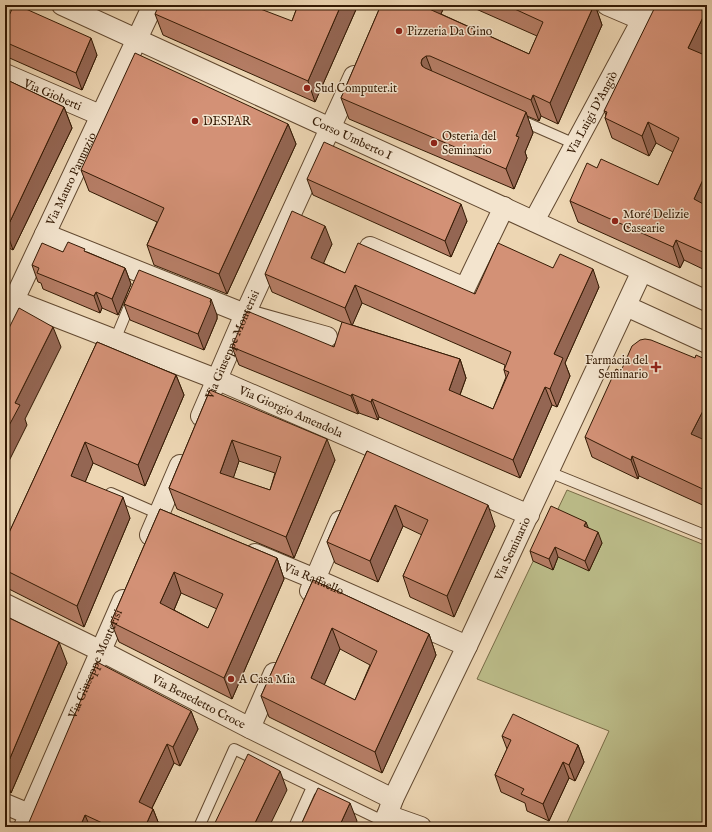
<svg xmlns="http://www.w3.org/2000/svg" width="712" height="832" viewBox="0 0 712 832" font-family="'IM FELL English',serif">
<rect width="100%" height="100%" fill="#edd6b3"/>
<filter id="stains"><feTurbulence type="fractalNoise" baseFrequency=".005" numOctaves="4"/><feColorMatrix values="0 0 0 0 .2 0 0 0 0 .09 0 0 0 0 .02 0 0 0 .5 -.17"/></filter>
<radialGradient id="worn" r=".72"><stop offset=".6" stop-color="#630" stop-opacity="0"/><stop offset="1" stop-color="#630" stop-opacity=".3"/></radialGradient>
<!-- green -->
<path fill="#bcbd8a" stroke="#786c47" d="M 567,490 L 707,546 L 707,827 L 565,827 L 609,731 L 477,679 Z"/>
<g fill="none" stroke-linecap="round" stroke-linejoin="round">
<!-- lane casing -->
<g stroke="#624930" stroke-width="12">
<g id="lane">
<path d="M 518,119 L 575,144"/>
<path d="M 115,340 L 132,299"/>
<path d="M 549,472 L 707,536"/>
<path d="M 111,493 L 159,514"/>
<path d="M 199,827 L 234,749 L 385,822"/>
<path d="M 294,827 L 312,787"/>
</g>
</g>
<!-- street casing -->
<g stroke="#624930" stroke-width="22">
<g id="street">
<path id="s1" d="M 62,5 L 642,271 L 707,301"/>
<path d="M 607,5 L 642,20"/>
<path id="s2" d="M 5,74 L 100,115"/>
<path id="s3" d="M 534,221 L 650,5"/>
<path d="M 45,234 L 245,314 L 327,337"/>
<path d="M 370,247 L 465,288 L 504,207"/>
<path id="s4" d="M 5,297 L 216,379 L 529,515"/>
<path d="M 626,306 L 707,343"/>
<path id="s5" d="M 5,319 L 153,5"/>
<path id="s6" d="M 201,416 L 245,314 L 354,76"/>
<path d="M 150,535 L 180,465"/>
<path id="s7" d="M 255,554 L 315,579 L 467,646"/>
<path d="M 310,591 L 340,521"/>
<path id="s8" d="M 5,604 L 101,651 L 250,728 L 393,799"/>
<path d="M 250,728 L 274,673"/>
<path d="M 5,804 L 29,814"/>
<path d="M 387,815 L 421,827"/>
<path id="s9" d="M 24,827 L 123,600"/>
<path id="s10" d="M 383,827 L 393,799 L 467,646 L 642,271"/>
</g>
</g>
<!-- lane -->
<use href="#lane" stroke="#f3e4ce" stroke-width="10"/>
<!-- street -->
<use href="#street" stroke="#f3e4ce" stroke-width="20"/>
</g>
<!-- wall -->
<g fill="#b57d65" stroke="#341a04" fill-rule="evenodd">
<path d="M 298,5 L 358,5 L 315,102 L 163,35 L 155,14 L 292,21 Z"/>
<path d="M 381,5 L 445,5 L 441,14 L 529,54 L 537,36 L 467,5 L 595,5 L 602,25 L 558,124 L 541,116 L 539,121 L 527,116 L 533,133 L 525,152 L 527,158 L 514,189 L 349,119 L 341,98 Z"/>
<path d="M 707,5 L 707,46 L 703,54 L 707,56 L 707,271 L 684,260 L 680,268 L 578,222 L 570,201 L 597,168 L 658,185 L 673,152 L 656,143 L 649,156 L 612,138 L 605,118 L 606,115 L 604,111 Z"/>
<path d="M 5,24 L 97,55 L 82,90 L 5,56 Z"/>
<path d="M 5,79 L 64,107 L 72,128 L 13,250 L 5,246 Z"/>
<path d="M 288,124 L 296,144 L 227,294 L 154,265 L 147,245 L 157,222 L 89,191 L 81,170 Z"/>
<path d="M 307,179 L 467,221 L 451,257 L 313,195 Z"/>
<path d="M 332,244 L 323,263 L 345,273 L 475,294 L 553,268 L 599,287 L 565,363 L 570,376 L 557,407 L 552,405 L 520,478 L 379,417 L 378,420 L 359,413 L 358,414 L 239,365 L 232,347 L 334,347 L 344,323 L 272,292 L 265,274 ZM 362,303 L 505,365 L 504,370 L 506,377 L 493,409 L 460,395 L 466,378 L 460,359 L 352,325 Z"/>
<path d="M 63,252 L 87,252 L 125,268 L 131,284 L 118,315 L 102,308 L 100,313 L 43,289 L 41,283 L 38,282 L 32,265 Z"/>
<path d="M 124,304 L 217,315 L 217,319 L 204,350 L 130,320 Z"/>
<path d="M 97,342 L 176,375 L 184,395 L 145,486 L 93,463 L 85,482 L 130,518 L 84,627 L 5,587 L 5,538 L 8,535 Z"/>
<path d="M 695,358 L 707,360 L 707,437 L 705,440 L 707,441 L 707,507 L 639,476 L 638,479 L 592,457 L 585,437 Z"/>
<path d="M 210,390 L 335,460 L 294,558 L 177,509 L 169,488 ZM 239,461 L 275,473 L 270,490 L 233,478 Z"/>
<path d="M 367,451 L 495,526 L 454,617 L 410,597 L 403,576 L 422,535 L 403,526 L 378,582 L 335,563 L 327,542 Z"/>
<path d="M 160,509 L 277,558 L 284,579 L 232,699 L 119,642 L 111,622 ZM 181,593 L 217,609 L 208,628 L 174,610 Z"/>
<path d="M 589,528 L 602,543 L 589,571 L 558,557 L 553,570 L 533,561 L 530,551 Z"/>
<path d="M 313,580 L 429,634 L 436,655 L 382,773 L 269,717 L 261,696 ZM 340,649 L 370,665 L 355,700 L 324,685 Z"/>
<path d="M 5,616 L 67,663 L 11,793 L 5,790 Z"/>
<path d="M 191,711 L 198,729 L 180,766 L 174,763 L 152,808 L 153,809 L 160,827 L 27,827 Z"/>
<path d="M 502,736 L 578,745 L 584,762 L 575,781 L 569,778 L 549,821 L 527,811 L 525,803 L 501,792 L 495,775 L 507,749 Z"/>
</g>
<!-- shaded-wall -->
<g fill="#946653" stroke="#341a04">
<path d="M 341,5 L 358,5 L 315,102 L 308,81 Z"/>
<path d="M 428,5 L 445,5 L 434,29 L 427,8 Z"/>
<path d="M 594,5 L 595,5 L 602,25 L 558,124 L 550,103 Z"/>
<path d="M 707,9 L 707,46 L 696,68 L 688,48 Z"/>
<path d="M 91,38 L 97,55 L 82,90 L 76,73 Z"/>
<path d="M 426,56 L 434,77 L 429,80 L 421,63 L 422,59 Z"/>
<path d="M 533,95 L 541,116 L 539,121 L 531,100 Z"/>
<path d="M 64,107 L 72,128 L 13,250 L 6,230 Z"/>
<path d="M 526,112 L 533,133 L 525,152 L 527,158 L 514,189 L 506,169 L 516,136 Z"/>
<path d="M 648,122 L 656,143 L 649,156 L 642,136 Z"/>
<path d="M 288,124 L 296,144 L 227,294 L 219,274 Z"/>
<path d="M 707,171 L 707,208 L 694,199 Z"/>
<path d="M 461,204 L 467,221 L 451,257 L 445,241 Z"/>
<path d="M 325,226 L 332,244 L 318,276 L 311,258 Z"/>
<path d="M 676,240 L 684,260 L 680,268 L 673,247 Z"/>
<path d="M 125,268 L 131,284 L 118,315 L 112,299 Z"/>
<path d="M 593,269 L 599,287 L 565,363 L 570,376 L 557,407 L 550,389 L 554,354 Z"/>
<path d="M 355,285 L 362,303 L 352,326 L 345,308 Z"/>
<path d="M 96,292 L 102,308 L 100,313 L 94,296 Z"/>
<path d="M 211,299 L 217,315 L 217,319 L 204,350 L 198,334 Z"/>
<path d="M 53,327 L 61,347 L 25,419 L 27,425 L 5,469 L 5,433 L 15,403 Z"/>
<path d="M 460,359 L 466,378 L 455,408 L 449,390 Z"/>
<path d="M 176,375 L 184,395 L 145,486 L 138,465 Z"/>
<path d="M 545,387 L 552,405 L 520,478 L 513,460 Z"/>
<path d="M 352,394 L 359,413 L 358,414 L 351,396 Z"/>
<path d="M 372,399 L 379,417 L 378,420 L 371,402 Z"/>
<path d="M 707,403 L 707,437 L 698,453 L 691,434 Z"/>
<path d="M 327,439 L 335,460 L 294,558 L 286,537 Z"/>
<path d="M 232,440 L 239,461 L 228,494 L 220,473 Z"/>
<path d="M 85,442 L 93,463 L 79,497 L 71,476 Z"/>
<path d="M 632,456 L 639,476 L 638,479 L 631,460 Z"/>
<path d="M 123,497 L 130,518 L 84,627 L 77,606 Z"/>
<path d="M 395,505 L 403,526 L 378,582 L 370,561 Z"/>
<path d="M 488,505 L 495,526 L 454,617 L 447,596 Z"/>
<path d="M 586,522 L 590,532 L 584,526 Z"/>
<path d="M 598,532 L 602,543 L 589,571 L 585,561 Z"/>
<path d="M 555,547 L 558,557 L 553,570 L 549,559 Z"/>
<path d="M 277,558 L 284,579 L 232,699 L 224,678 Z"/>
<path d="M 174,572 L 181,593 L 168,624 L 160,603 Z"/>
<path d="M 332,628 L 340,649 L 318,699 L 311,678 Z"/>
<path d="M 429,634 L 436,655 L 382,773 L 375,752 Z"/>
<path d="M 59,642 L 67,663 L 11,793 L 5,776 L 5,770 Z"/>
<path d="M 191,711 L 198,729 L 180,766 L 173,747 Z"/>
<path d="M 167,744 L 174,763 L 146,820 L 139,802 Z"/>
<path d="M 578,745 L 584,762 L 575,781 L 569,765 Z"/>
<path d="M 563,762 L 569,778 L 549,821 L 543,804 Z"/>
<path d="M 280,771 L 287,790 L 269,827 L 253,827 Z"/>
<path d="M 350,803 L 357,821 L 355,827 L 339,827 Z"/>
<path d="M 153,809 L 160,827 L 145,827 Z"/>
<path d="M 85,815 L 90,827 L 80,827 Z"/>
</g>
<!-- building -->
<g fill="#d39176" stroke="#341a04" fill-rule="evenodd">
<path d="M 14,5 L 17,5 L 91,38 L 76,73 L 5,42 L 5,24 Z"/>
<path d="M 159,5 L 250,5 L 292,21 L 298,5 L 341,5 L 308,81 L 155,14 Z"/>
<path d="M 381,5 L 428,5 L 427,8 L 529,54 L 543,22 L 506,5 L 594,5 L 550,103 L 533,95 L 531,100 L 430,56 L 426,56 L 422,59 L 421,63 L 422,66 L 425,68 L 526,112 L 516,136 L 519,137 L 506,169 L 341,98 Z"/>
<path d="M 656,5 L 707,5 L 707,9 L 688,48 L 707,56 L 707,171 L 694,199 L 707,206 L 707,254 L 676,240 L 673,247 L 570,201 L 587,163 L 597,168 L 601,159 L 658,185 L 679,138 L 648,122 L 642,136 L 605,118 L 607,112 L 604,111 Z"/>
<path d="M 135,53 L 288,124 L 219,274 L 147,245 L 164,208 L 81,170 Z"/>
<path d="M 5,79 L 64,107 L 6,230 L 5,229 Z"/>
<path d="M 324,142 L 461,204 L 445,241 L 307,179 Z"/>
<path d="M 292,211 L 325,226 L 311,258 L 345,273 L 358,243 L 475,294 L 498,243 L 553,268 L 560,254 L 593,269 L 554,354 L 563,358 L 550,389 L 545,387 L 513,460 L 372,399 L 371,402 L 352,394 L 351,396 L 232,347 L 247,311 L 334,347 L 342,322 L 460,359 L 449,390 L 493,409 L 509,372 L 504,370 L 511,352 L 355,285 L 345,308 L 265,274 Z"/>
<path d="M 68,242 L 85,249 L 84,251 L 125,268 L 112,299 L 96,292 L 94,296 L 37,273 L 39,268 L 32,265 L 42,243 L 63,252 Z"/>
<path d="M 139,270 L 211,299 L 210,302 L 211,303 L 198,334 L 124,304 Z"/>
<path d="M 19,308 L 53,327 L 15,403 L 20,405 L 5,433 L 5,336 Z"/>
<path d="M 645,339 L 651,340 L 695,358 L 696,355 L 707,360 L 707,403 L 691,434 L 707,441 L 707,491 L 632,456 L 631,460 L 585,437 L 616,369 L 621,371 L 632,346 L 640,340 Z"/>
<path d="M 97,342 L 176,375 L 138,465 L 85,442 L 71,476 L 123,497 L 77,606 L 5,570 L 5,538 L 8,535 Z"/>
<path d="M 210,390 L 327,439 L 286,537 L 169,488 ZM 232,440 L 281,457 L 270,490 L 220,473 Z"/>
<path d="M 367,451 L 488,505 L 447,596 L 403,576 L 428,520 L 395,505 L 370,561 L 327,542 Z"/>
<path d="M 551,506 L 586,522 L 584,526 L 598,532 L 585,561 L 555,547 L 549,559 L 530,551 Z"/>
<path d="M 160,509 L 277,558 L 224,678 L 111,622 ZM 174,572 L 223,594 L 208,628 L 160,603 Z"/>
<path d="M 313,580 L 429,634 L 375,752 L 261,696 ZM 332,628 L 377,651 L 355,700 L 311,678 Z"/>
<path d="M 5,616 L 59,642 L 5,770 L 5,672 L 9,663 L 5,661 Z"/>
<path d="M 97,662 L 191,711 L 173,747 L 167,744 L 139,802 L 153,809 L 145,827 L 111,827 L 85,815 L 80,827 L 27,827 Z"/>
<path d="M 513,714 L 578,745 L 569,765 L 563,762 L 543,804 L 521,794 L 524,789 L 495,775 L 511,740 L 502,736 Z"/>
<path d="M 248,754 L 280,771 L 253,827 L 213,827 Z"/>
<path d="M 318,788 L 350,803 L 339,827 L 300,827 Z"/>
</g>
<!-- markers -->
<g fill="#8f2418" stroke="#f3e4ce" stroke-width="1.5">
<circle cx="399" cy="31" r="4"/>
<circle cx="307" cy="88" r="4"/>
<circle cx="195" cy="121" r="4"/>
<circle cx="434" cy="143" r="4"/>
<circle cx="615" cy="221" r="4"/>
<path d="M654 361h4v4h4v4h-4v4h-4v-4h-4v-4h4z"/>
<circle cx="231" cy="679" r="4"/>
</g>
<g text-anchor="middle" stroke-width="3" stroke-linejoin="round" paint-order="stroke">
<!-- poi labels -->
<g font-size="12" fill="#341a04" stroke="#f3e4ce" text-anchor="start">
<text x="407" y="35">Pizzeria Da Gino</text>
<text x="315" y="92">Sud Computer.it</text>
<text x="203" y="125">DESPAR</text>
<text x="442" y="140">Osteria del<tspan x="442" dy="14">Seminario</tspan></text>
<text x="623" y="218">Moré Delizie<tspan x="623" dy="14">Casearie</tspan></text>
<text x="648" y="364" text-anchor="end">Farmacia del<tspan x="648" dy="14">Seminario</tspan></text>
<text x="239" y="683">A Casa Mia</text>
</g>
<!-- street labels -->
<g font-size="12" fill="#341a04" stroke="#f3e4ce">
<text dy="4" stroke="none"><textPath href="#s2" startOffset="52">Via Gioberti</textPath></text>
<text dy="4" stroke="none"><textPath href="#s3" startOffset="123">Via Luigi D'Angiò</textPath></text>
<text dy="4" stroke="none"><textPath href="#s1" startOffset="319">Corso Umberto I</textPath></text>
<text dy="4" stroke="none"><textPath href="#s5" startOffset="155">Via Mauro Panunzio</textPath></text>
<text dy="4" stroke="none"><textPath href="#s6" startOffset="78">Via Giuseppe Monterisi</textPath></text>
<text dy="4" stroke="none"><textPath href="#s4" startOffset="308">Via Giorgio Amendola</textPath></text>
<text dy="4" stroke="none"><textPath href="#s10" startOffset="307">Via Seminario</textPath></text>
<text dy="4" stroke="none"><textPath href="#s7" startOffset="64">Via Raffaello</textPath></text>
<text dy="4" stroke="none"><textPath href="#s9" startOffset="178">Via Giuseppe Monterisi</textPath></text>
<text dy="4" stroke="none"><textPath href="#s8" startOffset="217">Via Benedetto Croce</textPath></text>
</g>
</g>
<!-- margin -->
<rect width="712" height="832" fill="none" stroke="#edd6b3" stroke-width="20"/>
<rect x="6" y="6" width="700" height="820" fill="none" stroke="#341a04" stroke-width="2"/>
<rect x="10" y="10" width="692" height="812" fill="none" stroke="#341a04"/>
<rect width="100%" height="100%" filter="url(#stains)"/>
<rect width="100%" height="100%" fill="url(#worn)"/>
</svg>
